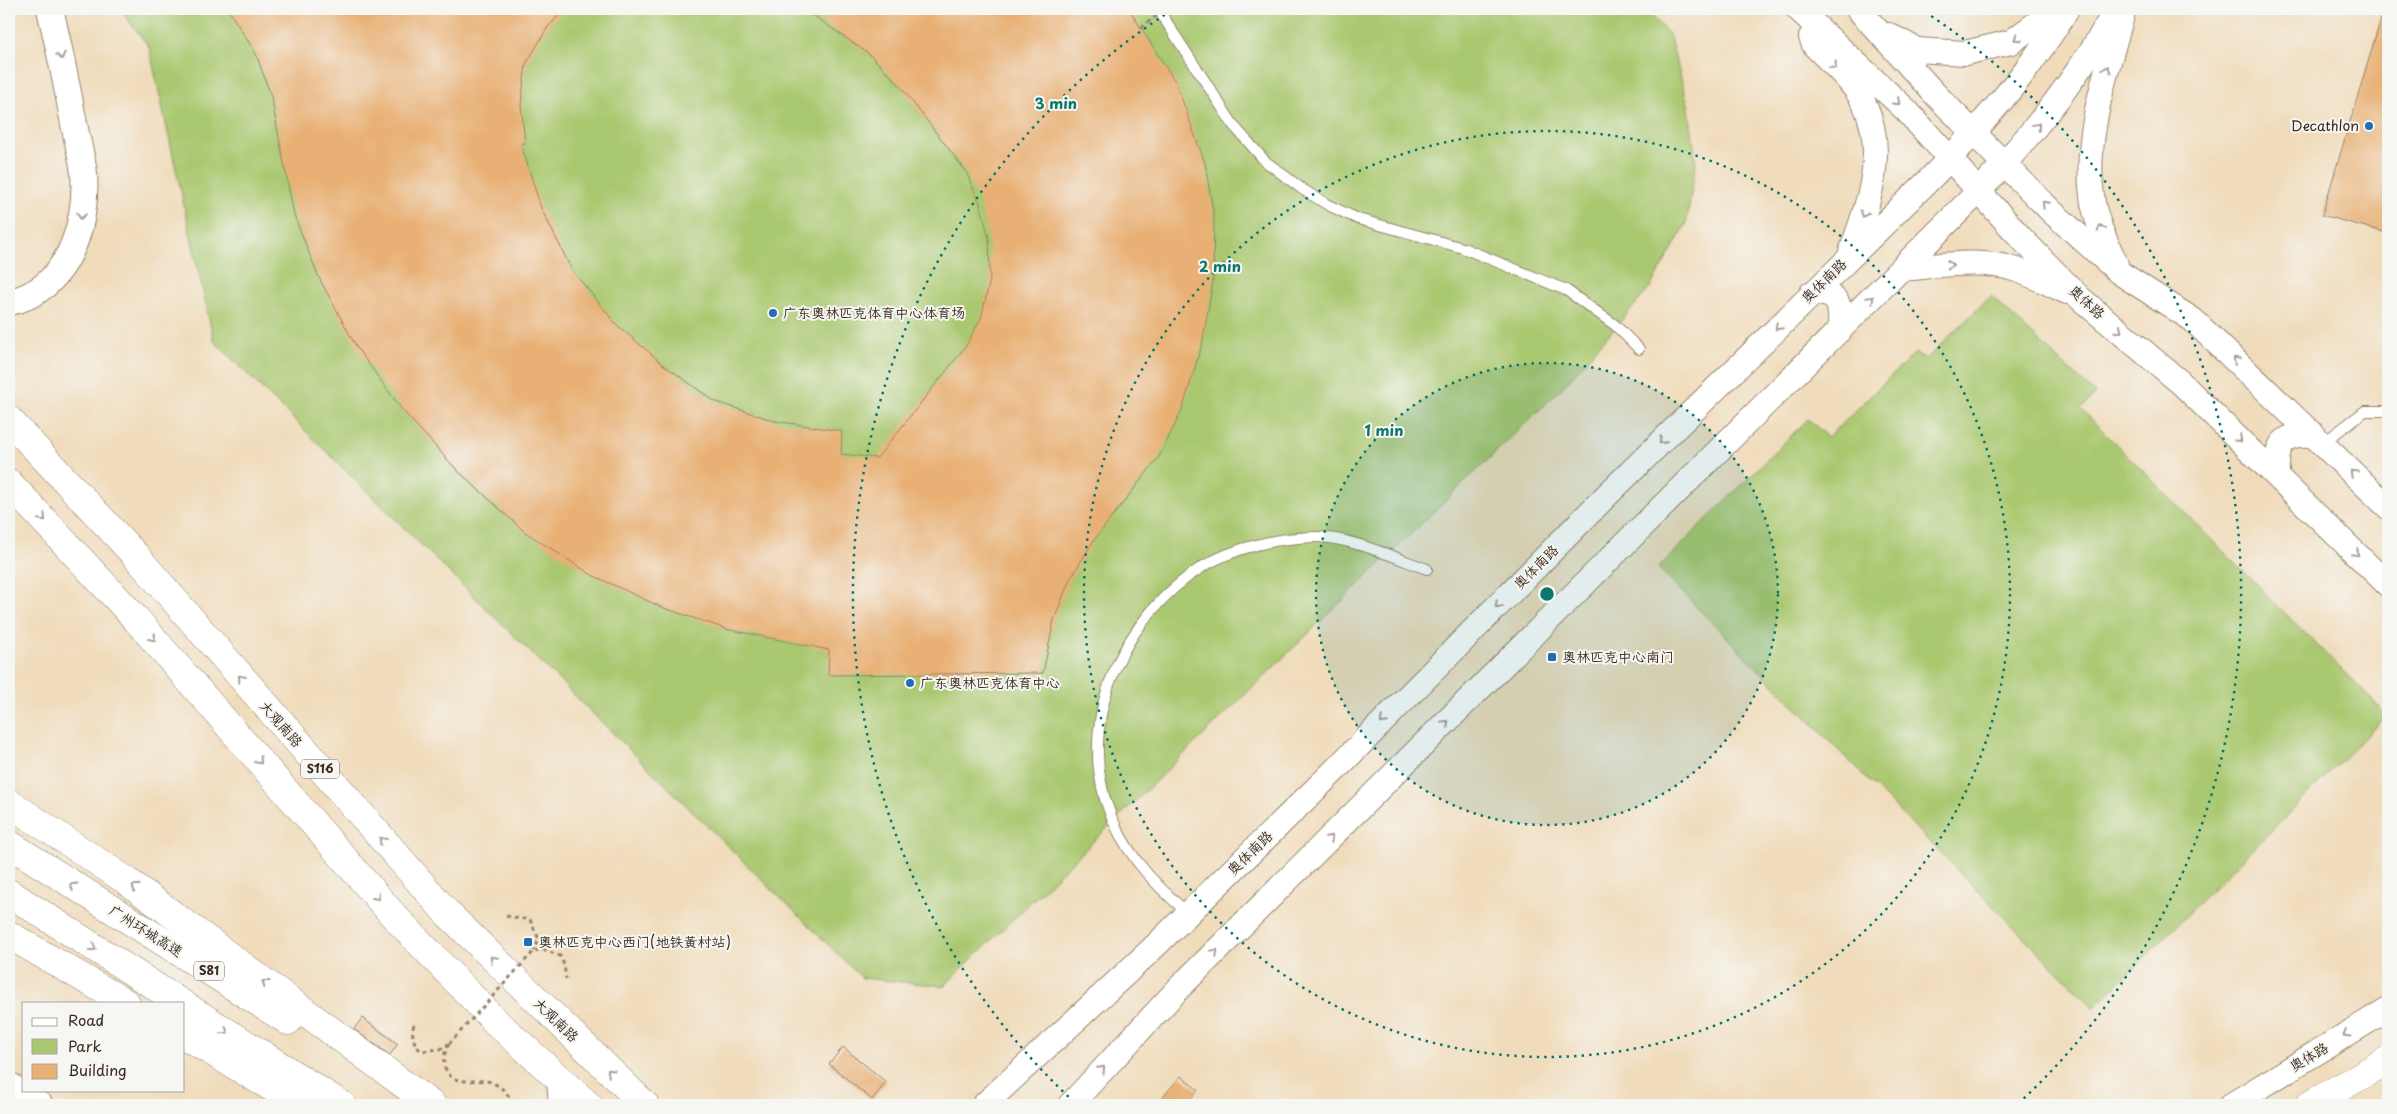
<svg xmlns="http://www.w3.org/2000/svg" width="2397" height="1114" viewBox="0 0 2397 1114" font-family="'Playpen Sans','LXGW WenKai TC',sans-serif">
<rect width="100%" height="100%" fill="#f6f6f2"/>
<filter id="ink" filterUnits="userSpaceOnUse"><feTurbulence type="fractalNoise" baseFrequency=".02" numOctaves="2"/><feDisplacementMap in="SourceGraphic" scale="10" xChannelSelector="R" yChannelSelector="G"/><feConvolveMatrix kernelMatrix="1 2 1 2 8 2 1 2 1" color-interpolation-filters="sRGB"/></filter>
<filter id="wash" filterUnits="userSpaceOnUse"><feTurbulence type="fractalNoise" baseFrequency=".0096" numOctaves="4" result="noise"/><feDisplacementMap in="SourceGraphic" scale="20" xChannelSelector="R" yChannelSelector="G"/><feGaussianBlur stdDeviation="1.12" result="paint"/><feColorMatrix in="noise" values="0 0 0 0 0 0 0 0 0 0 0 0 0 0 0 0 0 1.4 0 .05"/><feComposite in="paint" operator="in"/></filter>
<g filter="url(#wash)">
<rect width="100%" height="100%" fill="#f0dcbb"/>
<!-- green -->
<g fill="#aac870" stroke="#727947">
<path d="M 120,9 L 1645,9 L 1669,34 L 1689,108 L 1696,164 L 1686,225 L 1649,289 L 1561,389 L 944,986 L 862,978 L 214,341 L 149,47 Z"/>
<path d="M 1991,296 L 2095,394 L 2081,409 L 2387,715 L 2094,1008 L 1658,568 L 1808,419 L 1828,437 L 1915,353 L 1926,359 Z"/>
</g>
<g id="blocks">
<!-- building -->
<g fill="#e8b075">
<path d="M 228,9 L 565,9 L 548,27 L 526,64 L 521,105 L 525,143 L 521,144 L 541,208 L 572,270 L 616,324 L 664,365 L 714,401 L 775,421 L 842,431 L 841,454 L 877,458 L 966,346 L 981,318 L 990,280 L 989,238 L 980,203 L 965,170 L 897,82 L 869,54 L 804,9 L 1129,9 L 1176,83 L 1205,163 L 1214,217 L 1213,281 L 1202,345 L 1182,410 L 1159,457 L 1094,540 L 1069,581 L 1054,620 L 1043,673 L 828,675 L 829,650 L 726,629 L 661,607 L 592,575 L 525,532 L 457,470 L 403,411 L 357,348 L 319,278 L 294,215 L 271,96 L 256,54 Z"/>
<path d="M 2384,9 L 2388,9 L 2388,233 L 2322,215 Z"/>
<path d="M 362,1018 L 398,1044 L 390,1055 L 354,1029 Z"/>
<path d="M 843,1047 L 886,1082 L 872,1100 L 829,1064 Z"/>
<path d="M 1181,1076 L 1198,1090 L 1185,1105 L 1156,1105 Z"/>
</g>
</g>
</g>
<g filter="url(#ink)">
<use href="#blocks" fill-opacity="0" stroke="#96836c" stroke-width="1"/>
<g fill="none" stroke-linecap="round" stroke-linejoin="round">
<!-- service casing -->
<g stroke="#96836c" stroke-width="12">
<g id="service">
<path d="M 1158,9 L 1234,126 L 1265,161 L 1302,189 L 1328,205 L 1358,219 L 1463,248 L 1566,290 L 1615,325 L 1639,349"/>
<path d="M 2323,443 L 2365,411 L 2388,411"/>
<path d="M 1188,913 C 1150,881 1120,848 1105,799 C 1079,710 1127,615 1202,567 C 1235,547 1277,538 1314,537 C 1347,536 1396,558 1427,569"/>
</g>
</g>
<!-- tertiary casing -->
<g stroke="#96836c" stroke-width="26">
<g id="tertiary">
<path d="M 1798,9 L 1906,110 L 2022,239 L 2081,299 L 2181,383 L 2388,585"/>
<path d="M 1858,9 L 1934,93 L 2051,211 L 2120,273 L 2193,320 L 2388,507"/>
<path d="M 1889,35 L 1917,50 L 1965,53 L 2011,42 L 2056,9"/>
<path d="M 1811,37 L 1814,45 C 1831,63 1853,81 1864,103 C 1888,153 1868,204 1851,252"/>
<path d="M 2116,264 C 2106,242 2095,220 2092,196 C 2084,136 2106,73 2122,16"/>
<path d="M 1901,269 C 1938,266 1981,258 2017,270 C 2034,276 2050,284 2067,292"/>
<path d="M 1812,293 C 1840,293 1841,305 1840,330"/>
<path d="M 2277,475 C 2276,444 2281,433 2314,435"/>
<path d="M 559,1080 L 561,1105"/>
<path d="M 9,1084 L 41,1105"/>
<path d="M 984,1105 L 1150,951 L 1332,773 L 1608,494 L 1925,184 C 1978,130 2028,74 2067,9"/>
<path d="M 1070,1105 L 1181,986 L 1979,191 C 2031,136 2080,76 2116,9"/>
<path d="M 2231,1105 L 2388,1009"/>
</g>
</g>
<!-- secondary casing -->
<g stroke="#96836c" stroke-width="28">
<path id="secondary" d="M 9,302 C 67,291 88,225 84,173 C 82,157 77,140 74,124 C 67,86 59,47 50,9"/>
</g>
<!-- primary casing -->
<g stroke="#96836c" stroke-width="29">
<g id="primary">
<path d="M 9,420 L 135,555 L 447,913 L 645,1105"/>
<path d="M 9,483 L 136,619 L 394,916 L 496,1022 L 588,1105"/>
</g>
</g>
<!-- trunk casing -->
<g stroke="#96836c" stroke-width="29">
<path id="trunk" d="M 2310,1105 L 2388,1060"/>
</g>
<!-- motorway casing -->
<g stroke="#96836c" stroke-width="29">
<g id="motorway">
<path d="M 9,803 L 127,881 L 432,1105"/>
<path d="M 9,844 L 288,1021"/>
<path d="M 9,893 L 181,1003"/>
<path d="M 9,935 L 126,1003"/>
<path d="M 184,1005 L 342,1105"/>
<path d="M 184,1035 L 301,1105"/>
</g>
</g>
<!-- path -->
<g stroke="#96836c" stroke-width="3" stroke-dasharray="4 4" stroke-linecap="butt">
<path d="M 506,916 L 530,920 L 539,939 L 534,951"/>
<path d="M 535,951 L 542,949 L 560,956 L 564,965 L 566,979"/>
<path d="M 414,1024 C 411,1035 413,1043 421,1051 L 441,1049 L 448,1044"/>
<path d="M 449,1044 C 444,1053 442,1061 446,1070 C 455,1089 479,1076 493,1083 C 504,1088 509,1096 515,1105"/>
</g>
<!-- service -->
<use href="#service" stroke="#fff" stroke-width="10"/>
<!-- tertiary -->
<use href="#tertiary" stroke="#fff" stroke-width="24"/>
<!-- secondary -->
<use href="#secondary" stroke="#fff" stroke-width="26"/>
<!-- primary -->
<use href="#primary" stroke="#fff" stroke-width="28"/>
<!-- trunk -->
<use href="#trunk" stroke="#fff" stroke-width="28"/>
<!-- motorway -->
<use href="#motorway" stroke="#fff" stroke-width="28"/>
<!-- path-bridge -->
<g stroke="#96836c" stroke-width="3" stroke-dasharray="4 4" stroke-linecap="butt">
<path d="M 1141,28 L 1165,9"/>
<path d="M 449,1044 L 534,951"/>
</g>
</g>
<!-- one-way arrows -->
<defs><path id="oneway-chevron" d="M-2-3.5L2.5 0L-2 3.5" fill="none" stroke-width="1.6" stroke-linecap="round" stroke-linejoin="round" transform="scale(1.25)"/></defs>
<g stroke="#a79f9a">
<use href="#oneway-chevron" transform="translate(2017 38) rotate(147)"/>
<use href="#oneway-chevron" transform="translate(61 56) rotate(77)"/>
<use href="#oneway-chevron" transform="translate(1834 66) rotate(47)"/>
<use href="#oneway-chevron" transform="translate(2107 69) rotate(-75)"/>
<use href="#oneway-chevron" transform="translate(1897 102) rotate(43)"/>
<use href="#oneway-chevron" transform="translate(2037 126) rotate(-50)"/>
<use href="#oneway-chevron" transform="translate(2045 204) rotate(-134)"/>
<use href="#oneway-chevron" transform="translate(1864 214) rotate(109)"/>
<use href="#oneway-chevron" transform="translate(81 216) rotate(101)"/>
<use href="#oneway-chevron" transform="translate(2101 228) rotate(-109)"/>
<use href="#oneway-chevron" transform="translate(1950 265) rotate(-3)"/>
<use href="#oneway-chevron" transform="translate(1871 299) rotate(-45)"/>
<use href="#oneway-chevron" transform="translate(1778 327) rotate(135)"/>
<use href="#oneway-chevron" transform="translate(2119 330) rotate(40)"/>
<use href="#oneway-chevron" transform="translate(2236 360) rotate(-137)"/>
<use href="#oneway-chevron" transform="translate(2239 439) rotate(44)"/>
<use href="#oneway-chevron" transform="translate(1662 441) rotate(135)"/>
<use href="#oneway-chevron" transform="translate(2353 473) rotate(-136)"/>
<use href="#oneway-chevron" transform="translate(43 518) rotate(46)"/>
<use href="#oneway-chevron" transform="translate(2356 553) rotate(45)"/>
<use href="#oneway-chevron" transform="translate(1498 605) rotate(135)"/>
<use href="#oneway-chevron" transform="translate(153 638) rotate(49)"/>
<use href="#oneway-chevron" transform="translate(241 678) rotate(-131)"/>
<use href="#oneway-chevron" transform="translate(1383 721) rotate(135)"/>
<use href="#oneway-chevron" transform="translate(1446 723) rotate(-45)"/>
<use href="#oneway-chevron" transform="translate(259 761) rotate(49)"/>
<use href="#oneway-chevron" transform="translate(1330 838) rotate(-45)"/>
<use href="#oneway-chevron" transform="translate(382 840) rotate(-132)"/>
<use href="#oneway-chevron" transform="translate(73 886) rotate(-148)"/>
<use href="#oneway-chevron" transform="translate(135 887) rotate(-143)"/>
<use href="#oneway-chevron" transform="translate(377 897) rotate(48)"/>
<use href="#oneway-chevron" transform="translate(93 948) rotate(33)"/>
<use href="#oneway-chevron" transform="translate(1215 952) rotate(-45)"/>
<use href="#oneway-chevron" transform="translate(493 959) rotate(-135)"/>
<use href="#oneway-chevron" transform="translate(265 983) rotate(-143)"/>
<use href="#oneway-chevron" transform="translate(225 1031) rotate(32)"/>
<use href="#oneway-chevron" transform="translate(2346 1034) rotate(149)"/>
<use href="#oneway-chevron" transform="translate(1102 1069) rotate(-47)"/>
<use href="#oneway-chevron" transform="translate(610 1072) rotate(-137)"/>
</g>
</g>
<!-- distance rings -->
<circle cx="1547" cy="594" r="231" fill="#0f766e" fill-opacity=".12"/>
<g fill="none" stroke="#0f766e" stroke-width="2.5" stroke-dasharray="2.5 5">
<circle cx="1547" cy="594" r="231"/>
<circle cx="1547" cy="594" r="463"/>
<path d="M1074 1102A694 694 0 0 1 1169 12M1925 12A694 694 0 0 1 2020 1102"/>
</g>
<!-- markers -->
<g fill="#1f6fb2" stroke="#f6f6f2" stroke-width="2">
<circle cx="2369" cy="126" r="5"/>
<circle cx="773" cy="313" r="5"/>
<rect x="1547" y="652" width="10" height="10" rx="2.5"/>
<circle cx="910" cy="683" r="5"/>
<rect x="523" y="937" width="10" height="10" rx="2.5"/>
</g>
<g text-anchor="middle" stroke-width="4" stroke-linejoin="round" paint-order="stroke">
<!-- shield labels -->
<g fill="#f6f6f2" stroke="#73675e" stroke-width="1">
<rect x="301" y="759.5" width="38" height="19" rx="4"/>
<rect x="194" y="961.5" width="30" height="19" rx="4"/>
</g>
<g font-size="12" font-weight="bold" fill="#3b2a1e">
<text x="320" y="773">S116</text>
<text x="209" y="975">S81</text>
</g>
<!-- poi labels -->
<g font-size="14" fill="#3b2a1e" stroke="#f6f6f2" text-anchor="start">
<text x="2359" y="131" text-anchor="end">Decathlon</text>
<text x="783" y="318">广东奥林匹克体育中心体育场</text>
<text x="1562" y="662">奥林匹克中心南门</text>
<text x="920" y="688">广东奥林匹克体育中心</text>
<text x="538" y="947">奥林匹克中心西门(地铁黄村站)</text>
</g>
<!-- street labels -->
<g font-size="14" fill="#3b2a1e" stroke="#f6f6f2">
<text transform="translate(1824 281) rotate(-44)" y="5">奥体南路</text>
<text transform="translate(2087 302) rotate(42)" y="5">奥体路</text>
<text transform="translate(1536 567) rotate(-45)" y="5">奥体南路</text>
<text transform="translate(281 724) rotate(49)" y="5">大观南路</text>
<text transform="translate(1250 853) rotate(-44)" y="5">奥体南路</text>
<text transform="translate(146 931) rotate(32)" y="5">广州环城高速</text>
<text transform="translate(556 1020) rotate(44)" y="5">大观南路</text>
<text transform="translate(2309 1057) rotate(-31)" y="5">奥体路</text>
</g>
</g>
<circle cx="1547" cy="594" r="8" fill="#0f766e" stroke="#f6f6f2" stroke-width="2.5"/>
<g font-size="15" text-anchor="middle" font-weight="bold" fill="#0f766e" stroke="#f6f6f2" stroke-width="4" stroke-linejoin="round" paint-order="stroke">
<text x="1056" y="109">3 min</text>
<text x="1220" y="272">2 min</text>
<text x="1384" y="436">1 min</text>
</g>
<!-- margin -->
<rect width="2397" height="1114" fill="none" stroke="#f6f6f2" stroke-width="30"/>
<!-- legend -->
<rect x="22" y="1002" width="162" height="90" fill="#f6f6f2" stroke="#aba49d"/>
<rect x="32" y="1018" width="25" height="8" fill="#ffffff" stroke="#aba49d"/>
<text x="68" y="1026" font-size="15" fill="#3b2a1e">Road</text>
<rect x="32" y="1039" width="25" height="15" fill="#aac870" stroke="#aba49d"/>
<text x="68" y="1052" font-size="15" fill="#3b2a1e">Park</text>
<rect x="32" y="1064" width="25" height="15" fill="#e8b075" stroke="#aba49d"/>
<text x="68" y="1076" font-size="15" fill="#3b2a1e">Building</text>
</svg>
